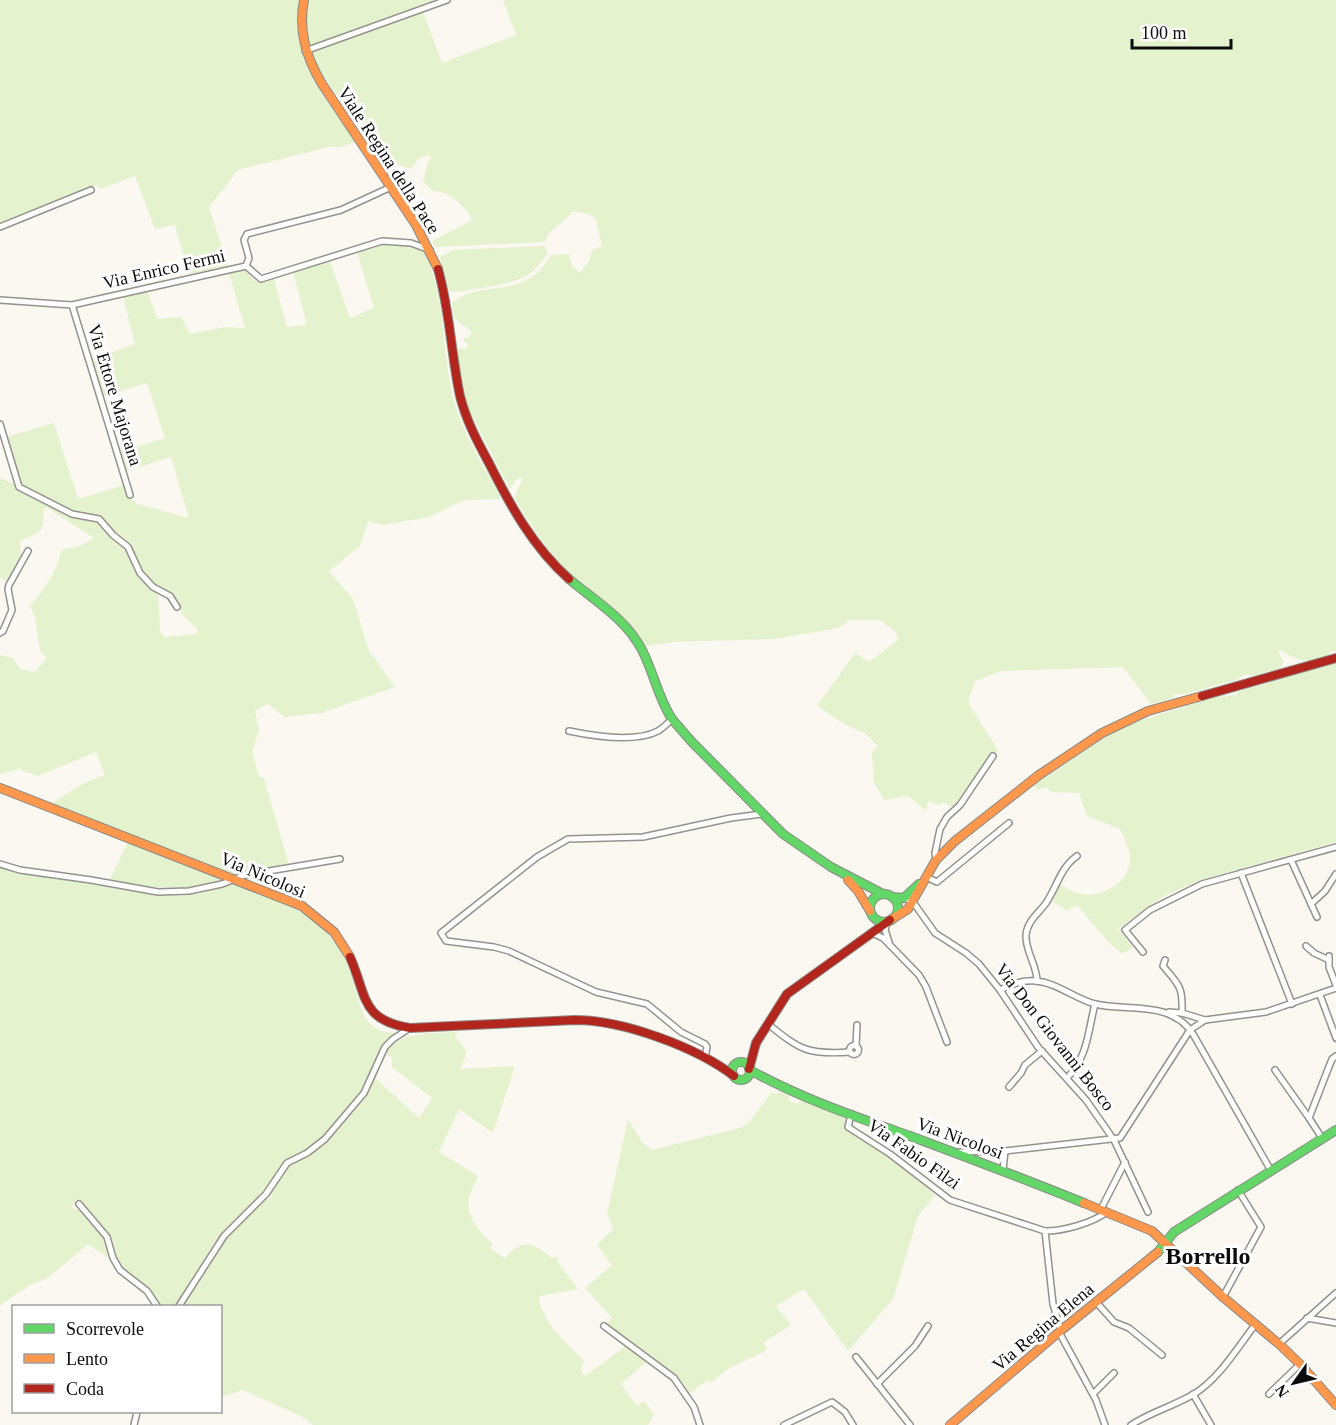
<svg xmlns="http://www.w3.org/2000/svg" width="1336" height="1425" viewBox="0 0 1336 1425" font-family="Georgia,serif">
<rect width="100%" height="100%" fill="#faf8f0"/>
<!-- green -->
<g fill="#e4f2cd">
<path d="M 0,0 L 300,0 C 286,55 326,99 355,142 L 341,147 L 328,147 L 238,170 L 209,207 L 228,266 L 189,274 L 175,225 L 155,229 L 135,176 L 100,189 L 97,185 L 86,188 L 0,225 Z"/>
<path d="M 308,0 L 438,0 L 311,46 L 309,45 C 305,31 304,14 308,0 Z"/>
<path d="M 503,0 L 1336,0 L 1336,652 L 1333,650 C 1330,652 1328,655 1325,657 C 1312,665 1291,658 1280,650 L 1278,651 L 1284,662 L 1280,668 L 1252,676 C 1246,674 1243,674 1239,679 L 1185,694 L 1175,694 L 1173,698 L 1151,704 L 1123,667 L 1002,671 L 975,681 L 969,698 L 969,704 L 999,752 L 991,753 L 954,807 L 942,802 L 940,805 L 929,801 L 925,810 L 908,796 L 884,800 L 874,783 L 872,752 L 878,746 L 865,733 L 846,725 L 817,706 L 855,653 L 869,662 L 898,640 L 896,632 L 880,620 L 849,620 L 839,628 L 774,639 L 673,642 L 646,646 C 628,614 596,596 569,572 C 546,551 530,523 514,497 L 523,479 L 518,477 L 510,489 L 468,408 L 456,351 L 461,348 L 466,350 L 468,344 L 464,341 L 464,338 L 470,337 L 472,332 L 454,318 L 452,303 C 474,284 508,293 532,277 C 540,272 546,262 551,255 L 569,254 L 572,266 L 580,273 L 590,260 L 591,251 L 602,246 L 596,220 C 591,212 581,213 572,212 C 564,224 549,228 545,242 L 435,247 L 432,241 L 472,220 C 466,206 449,191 433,191 L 423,182 L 427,164 L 431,156 L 428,155 L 418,159 L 411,169 L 390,162 L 382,162 L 311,57 L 314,51 L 423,12 L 442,63 L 516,35 Z"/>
<path d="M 382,244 L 408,246 L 424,251 C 447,301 441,349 454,401 C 463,435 484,466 500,497 L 499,499 L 464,500 L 429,517 L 383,525 L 368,521 L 360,546 L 329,571 L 353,599 L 369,651 L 395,687 L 321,713 L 285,717 L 268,704 L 255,711 L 259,729 L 252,753 L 259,776 L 264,779 L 289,865 L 236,875 L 53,806 L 55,801 L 86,782 L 105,775 L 96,752 L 38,776 L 18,769 L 0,774 L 0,655 L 13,658 L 20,669 L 35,672 L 47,658 L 40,651 L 35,618 L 30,605 C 44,591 58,569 61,550 L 80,546 L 94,538 L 46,507 L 43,512 C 46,533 37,534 20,541 L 21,556 L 8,582 L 0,577 L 0,478 L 15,484 L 22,492 L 63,512 L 72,516 L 98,520 L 112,536 L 126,548 L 133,566 L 140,576 L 158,592 L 160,631 L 164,637 L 196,634 L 198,630 L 181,613 L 181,606 L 177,599 L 146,578 L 137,566 L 132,550 L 127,542 L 113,532 L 100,518 L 64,509 L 22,487 L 6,437 L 54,423 L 78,499 L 125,485 L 127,496 L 137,504 L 189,518 L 171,457 L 126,471 L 120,452 L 165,438 L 147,383 L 104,396 L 92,359 L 135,344 L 123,296 L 147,290 L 157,319 L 181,317 L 190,334 L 225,327 L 245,328 L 229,273 L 245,270 L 256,282 L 274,279 L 287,327 L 307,325 L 293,272 L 330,261 L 350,318 L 374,308 L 357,252 Z"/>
<path d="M 544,246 L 548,253 C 542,260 537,269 529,274 C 512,286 477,288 456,292 L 449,291 L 440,257 L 453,250 Z"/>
<path d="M 1336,663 L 1336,842 L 1200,880 L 1162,897 L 1118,929 L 1133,947 L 1123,954 L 1111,945 L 1077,905 L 1067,911 L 1053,902 L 1060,885 C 1065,887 1071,892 1077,893 C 1098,900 1129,885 1130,860 C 1131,850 1124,838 1120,829 L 1087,816 L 1079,793 L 1052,792 L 1046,787 L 1038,790 L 1034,785 L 1113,732 L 1141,720 L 1225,695 L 1226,697 L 1237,694 L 1237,692 Z"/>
<path d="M 128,842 L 221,877 L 219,881 L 189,888 L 156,887 L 109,881 Z"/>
<path d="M 0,867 L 17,872 C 65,879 113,889 161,895 C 174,896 190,896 202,893 C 211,891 223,885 233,885 C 242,885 299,910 308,916 C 328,930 343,951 351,974 C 361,1000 358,1032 395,1033 L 389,1040 L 361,1093 L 324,1135 L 310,1148 L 284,1163 L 274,1181 L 224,1231 L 214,1243 L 176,1306 L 160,1306 L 148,1290 L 128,1275 L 119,1264 L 109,1235 L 83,1203 L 76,1200 L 72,1207 L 75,1210 L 78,1209 L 104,1238 L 110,1259 L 88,1244 L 49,1277 L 30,1285 L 0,1305 Z"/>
<path d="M 457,1032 L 455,1037 C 469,1052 468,1051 460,1069 L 515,1066 L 493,1133 L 459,1109 L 439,1152 L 478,1176 C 476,1182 472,1188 470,1194 C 463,1213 479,1232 493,1244 L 490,1248 L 505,1258 C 523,1237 533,1243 552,1258 L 558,1257 L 558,1262 L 578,1289 L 539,1296 C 542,1324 566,1342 584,1361 L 581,1370 L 585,1376 L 626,1346 L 647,1361 L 621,1384 L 637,1406 L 644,1401 L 654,1414 L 648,1425 L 313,1425 L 301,1416 L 243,1390 L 221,1397 L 220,1306 L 182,1306 L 227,1237 L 266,1198 L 268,1199 L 272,1196 L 270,1193 C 277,1185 280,1172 287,1165 C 294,1158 308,1156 316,1150 C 337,1134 363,1101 375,1078 L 419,1118 L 432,1098 L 392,1067 L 392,1058 L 385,1053 C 400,1030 432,1034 457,1032 Z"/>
<path d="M 772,1092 L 775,1094 L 781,1092 L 788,1094 L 789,1101 L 797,1104 L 803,1100 L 848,1117 L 845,1128 L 894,1160 L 935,1195 L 918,1216 L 893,1299 L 848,1351 L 804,1289 L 776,1306 L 791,1325 L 764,1342 L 767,1350 L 731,1367 L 710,1383 L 708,1380 L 690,1393 C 667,1364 636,1345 606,1324 L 612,1318 L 585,1288 L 612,1265 L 597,1245 L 613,1229 L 607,1214 L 628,1119 L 642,1142 L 652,1150 L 740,1128 L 749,1122 Z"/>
</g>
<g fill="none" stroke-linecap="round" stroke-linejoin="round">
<!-- street casing -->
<g stroke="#93928f" stroke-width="8">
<g id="street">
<path d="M 305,51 L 447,0"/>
<path d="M 0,227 L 91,190"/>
<path d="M 246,266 L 261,279 L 382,241 L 411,243 L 430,250"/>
<path d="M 246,266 L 249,258 L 244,240 L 247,234 L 341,210 L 391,187"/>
<path d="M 0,300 L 72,305 L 246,266"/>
<path d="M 72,305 L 130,495"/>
<path d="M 0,424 L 19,487 L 72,514 L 99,519 L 113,535 L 128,547 L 140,573 L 153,587 L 170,596 L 177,607"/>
<path d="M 0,633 L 3,631 L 12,610 L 8,589 L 9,585 L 28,551"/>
<path d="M 569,731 C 593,736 635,743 658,731 C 663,728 668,723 672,719"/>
<path d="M 936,860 L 935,853 L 940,829 L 947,817 L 960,805 L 993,756"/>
<path d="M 1291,860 L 1317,917"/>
<path d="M 0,864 L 20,870 L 91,880 L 158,892 L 189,891 L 222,884 L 245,875 L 340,859"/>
<path d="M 1241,873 L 1292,1004"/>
<path d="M 926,877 L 937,882 L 1009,823"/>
<path d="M 904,898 L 913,902 L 935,933 L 966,953 L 979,964 L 1000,990 L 1038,1047 L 1086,1100 L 1114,1140 L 1148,1212"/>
<path d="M 1311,904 L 1325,891 L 1336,874"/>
<path d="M 887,923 L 885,930 L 889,942"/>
<path d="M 872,933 L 883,938 L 919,975 L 926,987 L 947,1042"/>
<path d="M 1306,946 L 1314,953 L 1329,960"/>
<path d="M 1143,952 L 1125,930 L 1150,910 L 1202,884 L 1336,847"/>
<path d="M 1329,956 L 1329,967 L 1336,985"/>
<path d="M 1165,960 L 1163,966 C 1179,985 1183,986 1182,1013"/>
<path d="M 1037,981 C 1037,965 1025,951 1026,935 C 1027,921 1039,913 1046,903 C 1057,887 1060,868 1077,856"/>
<path d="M 1000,990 C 1011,984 1022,980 1035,981 C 1056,982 1075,999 1095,1004 C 1129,1012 1171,1000 1193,1034 L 1270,1169"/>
<path d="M 1320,995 L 1336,1038"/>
<path d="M 1169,1012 L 1182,1013 L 1205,1020"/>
<path d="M 768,1024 C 800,1050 808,1055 850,1052"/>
<circle cx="854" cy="1050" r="4.5"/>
<path d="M 856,1046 L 857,1025"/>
<path d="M 705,1058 L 707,1047 L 705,1044 L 681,1032 L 647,1004 L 596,992 L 509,951 L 494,947 L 446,941 L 441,933 L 537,857 L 568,839 L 643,837 L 731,818 L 762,814"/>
<path d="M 1275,1070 L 1309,1118"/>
<path d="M 1067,1078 C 1088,1057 1088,1031 1095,1004"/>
<path d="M 1009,1087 L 1021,1073 L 1025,1065 L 1042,1051"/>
<path d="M 851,1115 L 848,1127 L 890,1154 L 950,1200 L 1045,1231"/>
<path d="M 1322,1138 L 1309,1118 L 1332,1059 L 1336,1056"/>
<path d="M 959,1152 L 1005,1151 L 1120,1138 L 1190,1030 L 1205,1020 L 1266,1012 L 1336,988"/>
<path d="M 1003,1170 L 1005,1151"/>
<path d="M 79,1204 L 107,1237 L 113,1258 L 120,1270 L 147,1291 L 157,1306"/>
<path d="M 1101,1209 L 1125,1162"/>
<path d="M 1223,1297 L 1261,1227 L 1238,1190"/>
<path d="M 1096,1302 L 1114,1322 L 1129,1328 L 1162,1355"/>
<path d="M 179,1306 L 224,1236 L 266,1194 L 287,1163 L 307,1153 L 325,1139 L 364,1093 L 385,1047 L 393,1039 L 410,1028"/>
<path d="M 1307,1318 L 1336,1323"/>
<path d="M 604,1326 L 674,1378 L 694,1407 L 700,1425"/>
<path d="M 1061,1331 L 1053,1304 L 1045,1231 C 1064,1231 1092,1223 1107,1212"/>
<path d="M 1059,1332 L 1096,1400 L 1105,1425"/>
<path d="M 1279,1344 L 1336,1293"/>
<path d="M 856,1357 L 910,1425"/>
<path d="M 877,1384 L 915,1346 L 928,1326"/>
<path d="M 1093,1394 L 1114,1373"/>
<path d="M 1193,1394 L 1211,1425"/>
<path d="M 1269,1394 L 1300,1364"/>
<path d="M 134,1425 L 137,1412"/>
<path d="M 784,1425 L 832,1402 L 845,1412 L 853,1425"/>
<path d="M 1131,1425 C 1151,1412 1174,1406 1194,1394 C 1219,1379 1237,1348 1255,1325"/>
</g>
</g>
<!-- fast casing -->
<g stroke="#8a8985" stroke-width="10">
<g id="fast">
<path d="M 569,579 C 595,601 626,619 642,650 C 654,673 658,698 672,719 L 691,741 L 783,834 L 831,867 L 883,894"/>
<circle cx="884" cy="908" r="14"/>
<path d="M 892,897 L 904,898 L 919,884"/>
<circle cx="741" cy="1071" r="9"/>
<path d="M 750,1070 C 800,1098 856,1117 910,1136 C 969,1158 1027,1180 1084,1203"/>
<path d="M 1158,1252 L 1174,1232 L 1336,1130"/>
</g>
</g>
<!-- slow casing -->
<g stroke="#8a8985" stroke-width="10">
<g id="slow">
<path d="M 304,0 C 298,31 306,57 322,84 L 416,225 L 438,269"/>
<path d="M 0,788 L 302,906 L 334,932 L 350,957"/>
<path d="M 848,880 L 858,891 L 870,911"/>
<path d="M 892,919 L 908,909 L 936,860 L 955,841 L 1039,775 L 1102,733 L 1148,711 L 1202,696"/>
<path d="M 1084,1203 L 1152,1231 L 1223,1297 L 1279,1344 L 1300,1364 L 1336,1405"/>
<path d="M 950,1425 L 1059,1332 L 1158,1252"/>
</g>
</g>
<!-- jam casing -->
<g stroke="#8a8985" stroke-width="10">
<g id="jam">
<path d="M 438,269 C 450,311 451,354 460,396 C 466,420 477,441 489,463 C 510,505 533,547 569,579"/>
<path d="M 1202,696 L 1336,658"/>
<path d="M 350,957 C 367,995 360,1020 410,1028 L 575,1020 C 623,1020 696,1047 734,1076"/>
<path d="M 749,1069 L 756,1043 L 787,994 L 890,920"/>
</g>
</g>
<!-- street -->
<use href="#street" stroke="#fefefd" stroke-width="5"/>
<!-- fast -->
<use href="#fast" stroke="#63d668" stroke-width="8"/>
<!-- slow -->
<use href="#slow" stroke="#ff974d" stroke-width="8"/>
<!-- jam -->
<use href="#jam" stroke="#b3261e" stroke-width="8"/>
</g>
<g text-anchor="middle" stroke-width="6" stroke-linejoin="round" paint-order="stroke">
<!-- street labels -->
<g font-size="18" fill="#0c0c0c" stroke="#fff">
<text transform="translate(389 160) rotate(57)" y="6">Viale Regina della Pace</text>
<text transform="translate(164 269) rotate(-13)" y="6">Via Enrico Fermi</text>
<text transform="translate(115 395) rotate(73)" y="6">Via Ettore Majorana</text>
<text transform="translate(263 875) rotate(23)" y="6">Via Nicolosi</text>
<text transform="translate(1055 1037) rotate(52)" y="6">Via Don Giovanni Bosco</text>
<text transform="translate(960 1138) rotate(20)" y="6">Via Nicolosi</text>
<text transform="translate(914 1154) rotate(35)" y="6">Via Fabio Filzi</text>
<text transform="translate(1043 1327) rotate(-40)" y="6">Via Regina Elena</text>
</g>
<!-- district labels -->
<g font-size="24" font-weight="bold" fill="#0c0c0c" stroke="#fff">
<text x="1208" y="1264">Borrello</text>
</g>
</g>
<!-- legend -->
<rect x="12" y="1305" width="210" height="108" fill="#ffffff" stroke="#9e9e9e" stroke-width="1.5"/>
<rect x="24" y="1324" width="30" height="9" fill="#63d668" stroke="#9e9e9e" stroke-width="1.5"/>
<text x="66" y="1335" font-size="18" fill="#0c0c0c">Scorrevole</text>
<rect x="24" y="1354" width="30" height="9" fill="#ff974d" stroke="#9e9e9e" stroke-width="1.5"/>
<text x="66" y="1365" font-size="18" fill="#0c0c0c">Lento</text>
<rect x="24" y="1384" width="30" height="9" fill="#b3261e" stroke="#9e9e9e" stroke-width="1.5"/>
<text x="66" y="1395" font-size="18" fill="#0c0c0c">Coda</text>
<!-- north arrow -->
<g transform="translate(1294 1383) rotate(236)" stroke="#ffffff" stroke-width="4.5" paint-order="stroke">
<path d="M0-4.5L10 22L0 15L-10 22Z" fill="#0c0c0c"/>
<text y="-9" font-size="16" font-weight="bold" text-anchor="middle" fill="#0c0c0c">N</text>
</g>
<!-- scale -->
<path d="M1132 39v9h99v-9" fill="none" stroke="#0c0c0c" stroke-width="3"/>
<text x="1141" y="39" font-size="18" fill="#0c0c0c" stroke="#ffffff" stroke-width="4.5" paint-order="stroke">100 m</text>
</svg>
